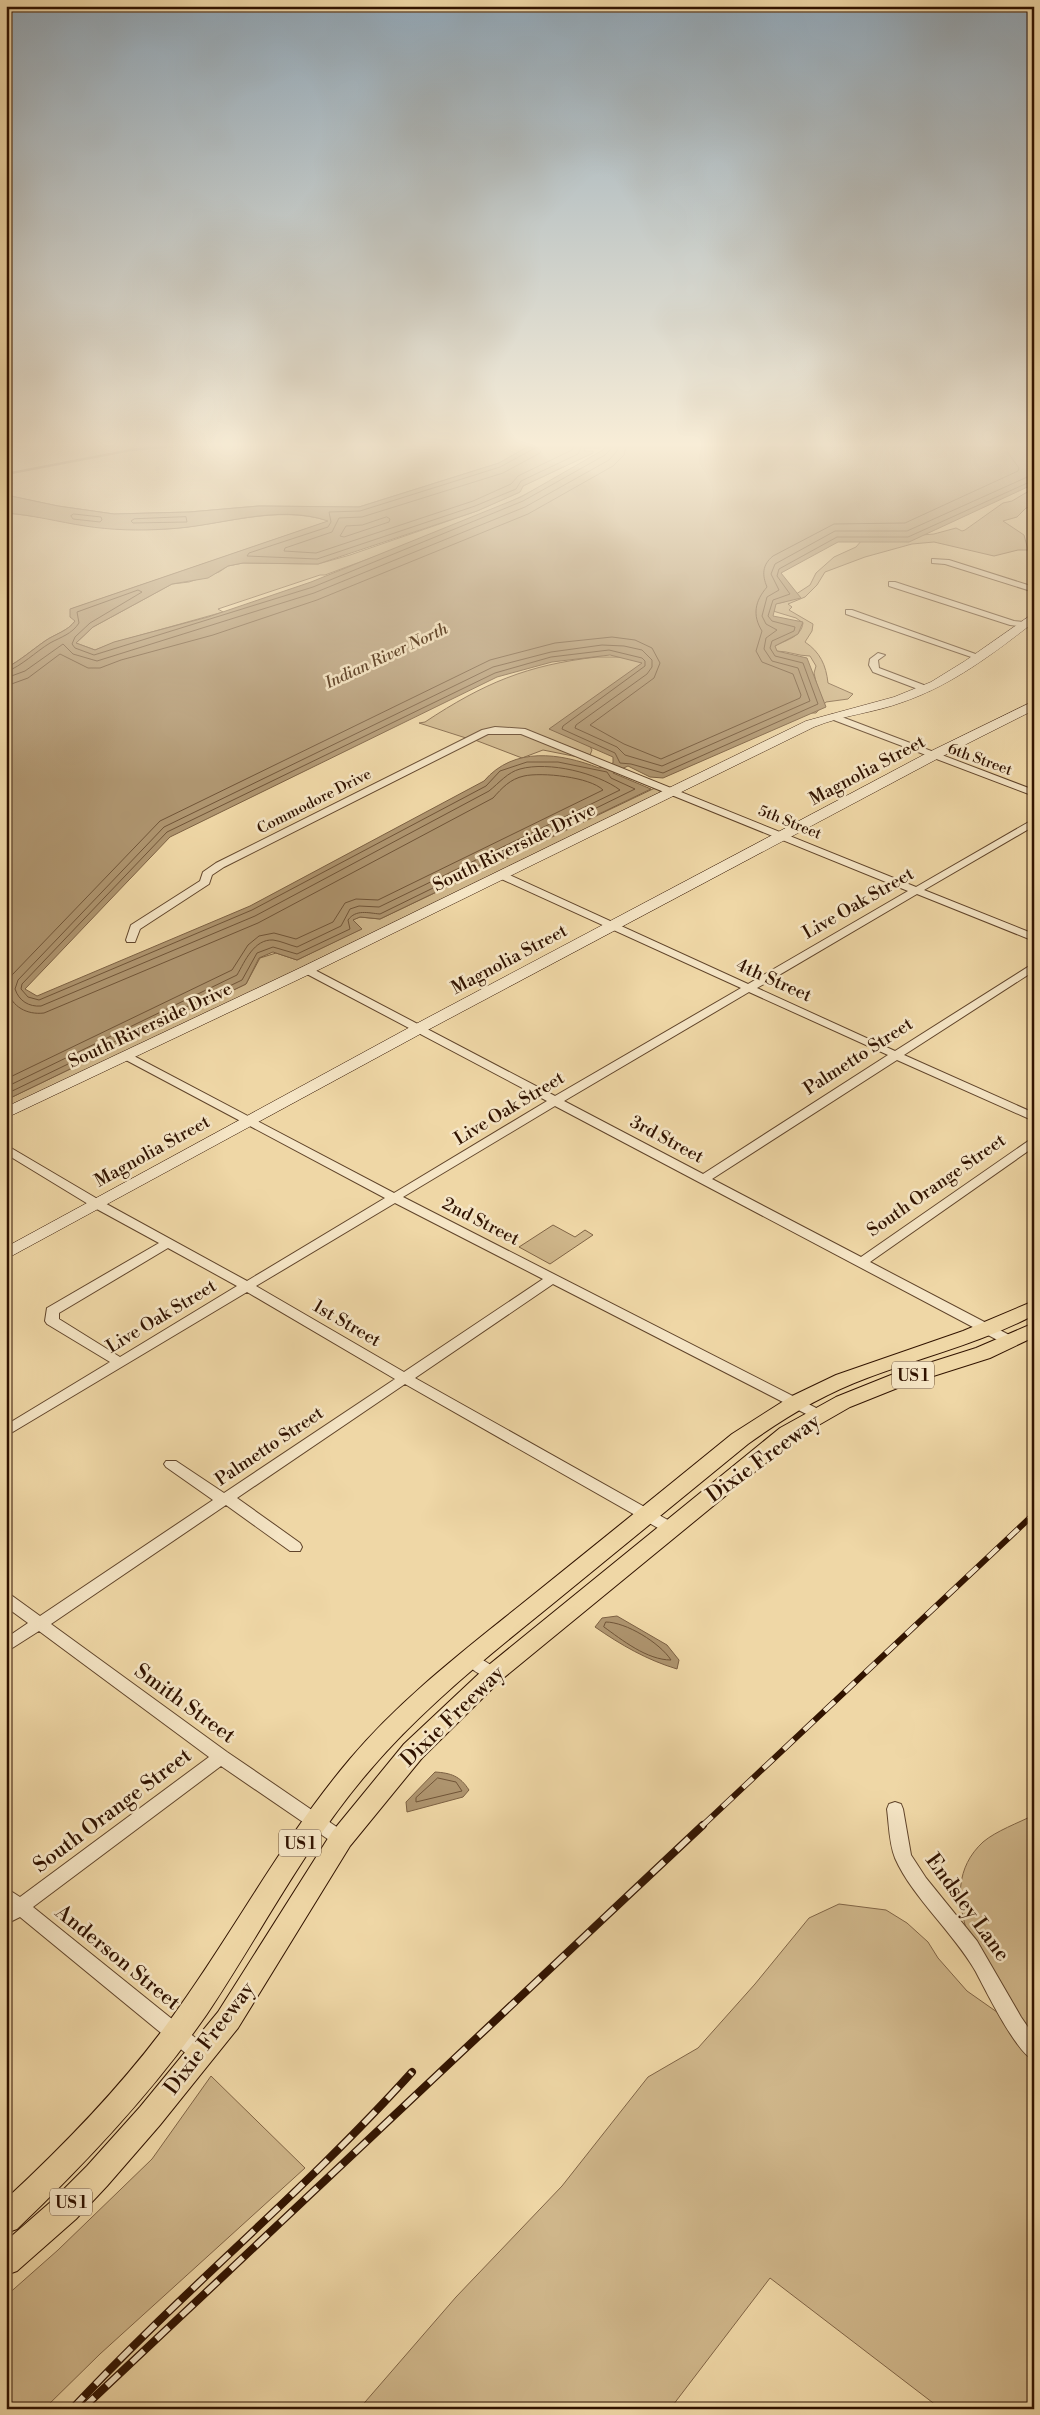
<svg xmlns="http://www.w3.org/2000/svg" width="1040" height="2415" viewBox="0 0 1040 2415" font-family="'Libre Bodoni',serif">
<rect width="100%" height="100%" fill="#efd7a6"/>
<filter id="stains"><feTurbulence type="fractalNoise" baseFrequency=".004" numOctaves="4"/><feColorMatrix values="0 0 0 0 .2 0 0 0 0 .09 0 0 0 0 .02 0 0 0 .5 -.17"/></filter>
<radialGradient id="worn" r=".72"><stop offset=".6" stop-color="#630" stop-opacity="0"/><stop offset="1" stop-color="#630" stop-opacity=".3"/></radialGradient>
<!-- green -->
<g fill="#cfb68a" stroke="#806445">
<path d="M 6,442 L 536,442 L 499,463 L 359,507 L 259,506 L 189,512 L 114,514 L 58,506 L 6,495 Z"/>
<path d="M 604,442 L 608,442 L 608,446 L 603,450 C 569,470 535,491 499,507 C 443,533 383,553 325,575 L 320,575 L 218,609 L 223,612 L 116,642 L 95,650 L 76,643 L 93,627 L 172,584 L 189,582 L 219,572 L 228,566 L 243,563 L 318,564 L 350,555 L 477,511 L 520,492 L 523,486 L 593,453 L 584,451 L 585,448 L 605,445 Z"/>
<path d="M 1034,488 L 1034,506 L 1026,508 L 1017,517 L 1003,521 L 1024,535 L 1028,550 L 1018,550 L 994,556 L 934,542 L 912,544 L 865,557 L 825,572 L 817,585 L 805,597 L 788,604 L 792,607 L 789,610 L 813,624 L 812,631 L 805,642 C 820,652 826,665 828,683 L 853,694 L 848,699 L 826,702 L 816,713 L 807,713 L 819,695 L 814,673 L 816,666 L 810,656 C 797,656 789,651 776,651 L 773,647 C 785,640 801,638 803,623 L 796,618 L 773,611 L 775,604 L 784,602 L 810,585 L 816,573 L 834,557 L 856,547 L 862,540 L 934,534 L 956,528 L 962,531 L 965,530 L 1003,503 L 1012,501 Z"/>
<path d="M 6,513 C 59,518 112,532 166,529 C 220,526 276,504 329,521 L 71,609 L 75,621 C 68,631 55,634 45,641 C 32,650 21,660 6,668 Z"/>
<path d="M 597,657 L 625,657 L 645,662 L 588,743 L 592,750 L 590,755 L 525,729 L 493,728 L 466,738 L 419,723 L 425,722 C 484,683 527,665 597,657 Z"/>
<path d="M 488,733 L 519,733 L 583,758 L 543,750 L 522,758 L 475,740 Z"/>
<path d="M 657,787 L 661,793 L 41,1094 L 6,1109 L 6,1100 L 246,984 L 260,958 L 276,953 L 297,960 L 361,929 L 352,920 L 360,917 L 380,919 Z"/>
<path d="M 553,1225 L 575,1237 L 585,1230 L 593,1235 L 550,1264 L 519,1247 Z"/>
<path d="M 1034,1815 L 1034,2409 L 941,2409 L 770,2278 L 670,2409 L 359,2409 L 456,2297 L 562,2186 L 648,2077 L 698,2048 L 755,1984 L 809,1918 L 839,1904 L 886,1910 L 907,1923 L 928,1942 L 938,1958 L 967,1991 L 1014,2024 C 987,1974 928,1893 983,1842 C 996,1831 1018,1823 1034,1815 Z"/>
<path d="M 211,2076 L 305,2168 L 100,2354 L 44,2409 L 6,2409 L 6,2296 L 58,2250 L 152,2159 Z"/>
</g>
<!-- water -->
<g fill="#ae946e" stroke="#7c6042" fill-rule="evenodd">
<path d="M 536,442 L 604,442 L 605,445 L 600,448 L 585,448 L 584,451 L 593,451 L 593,453 L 523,486 L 520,492 L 477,511 L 318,564 L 243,563 L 228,566 L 208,578 L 172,584 L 93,627 L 76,643 L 95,650 L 114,642 L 208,617 L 311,582 L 521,497 L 603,450 L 608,442 L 1024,442 L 1034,456 L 1034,484 L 909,542 L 838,542 L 781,573 L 801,598 L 776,604 L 773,616 L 803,622 L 798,634 L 775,646 L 777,651 L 807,658 L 826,707 L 663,778 L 650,777 L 628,766 L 613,773 L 651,789 L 380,919 L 360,917 L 353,920 L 362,929 L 297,960 L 273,952 L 259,958 L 246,984 L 6,1100 L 6,668 C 21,660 32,650 45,641 C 55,634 68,631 75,621 L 70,617 L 70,609 L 328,521 C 276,503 219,527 166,529 C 140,531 110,530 85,526 C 59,522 33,515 6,513 L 6,495 L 58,506 L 114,514 L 189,512 L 259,506 L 359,507 L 499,463 ZM 610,655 L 642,663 L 549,729 L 613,757 L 613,763 L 599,768 C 560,753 514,746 484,781 L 250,906 L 37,996 L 25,989 L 170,837 L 497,677 L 552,662 Z"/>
<path d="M 617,1616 L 667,1645 L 679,1660 L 677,1669 C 647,1660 621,1645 595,1627 L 602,1618 Z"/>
<path d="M 435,1772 C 451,1773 460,1776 469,1790 L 463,1797 L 407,1812 L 406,1802 Z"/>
</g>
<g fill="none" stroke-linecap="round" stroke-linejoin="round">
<!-- shore -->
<g stroke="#705437" stroke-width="1">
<path d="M 538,442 L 535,448 L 500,467 L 360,511 L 329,512 L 331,522 L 328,527 L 249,553 L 247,556 L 317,559 L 475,506 L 516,489 L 521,481 L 578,454 L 583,444 L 600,442"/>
<path d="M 544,442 L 540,453 L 503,473 L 362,517 L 339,518 L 332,532 L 285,548 L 284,551 L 316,553 L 473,501 L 511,484 L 518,476 L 572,450 L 576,442"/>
<path d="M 74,514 L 101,517 L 102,520 L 100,522 L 73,519 L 71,516 Z"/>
<path d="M 186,517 L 187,522 L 133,523 L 131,521 L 134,519 Z"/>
<path d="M 387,517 L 390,519 L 389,522 L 344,537 L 340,536 L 346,526 L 362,525 Z"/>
<path d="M 6,672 C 23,665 34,653 50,643 C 61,637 72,634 79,623 L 77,612 L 138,590 L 142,592 L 90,623 L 75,637 L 72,644 L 75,648 L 94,655 L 313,587 L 523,501 L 605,455 L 612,448 L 613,442"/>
<path d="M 6,678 L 25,671 L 63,644 L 73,654 L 97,661 L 314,593 L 525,507 L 609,460 L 617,451 L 619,442"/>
<path d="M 6,686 L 28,678 L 60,654 L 88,668 L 100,668 L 121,660 L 213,635 L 317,600 L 528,514 L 613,466 L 624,455 L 627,442"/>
<path d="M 6,1079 L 232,970 L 248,945 L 259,936 L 274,933 L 296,939 L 333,922 L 345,903 L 356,899 L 378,900 L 603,790 C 590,777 542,772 524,776 C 510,779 502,788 493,798 L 258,923 L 44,1013 C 27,1015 12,1007 7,990 L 12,975 L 160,821 L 490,660 L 555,643 L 612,637 L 635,640 L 652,648 L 660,663 L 654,678 L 590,725 L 624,744 L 661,759 L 800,698 L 801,695 L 793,674 L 762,662 L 756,651 L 762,631 C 752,615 755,601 767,587 C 762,575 762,565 773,556 L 834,524 L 905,523 L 1018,471 L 1019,468 L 1008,453 L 1005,442"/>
<path d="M 6,1087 L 237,975 C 245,961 254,939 273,940 C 281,941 289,945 297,947 L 341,926 L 350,909 L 359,906 L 379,907 L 620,790 C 597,773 549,761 520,769 C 508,772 499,783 489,791 L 255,916 L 41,1006 C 29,1007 19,1001 15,989 L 18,980 L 164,827 L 493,667 L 551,652 L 602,645 L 624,646 L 642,650 L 652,660 L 652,667 L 647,674 L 576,725 L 575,728 L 617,747 L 625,755 L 662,766 L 810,701 L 798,668 L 772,661 L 764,649 L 766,638 L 777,630 L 766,624 L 762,616 L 767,597 L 779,590 L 771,574 L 775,564 L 835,531 L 907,531 L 1034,474"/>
<path d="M 6,1094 L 242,980 L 257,953 L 273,947 L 297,954 L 350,929 L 348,920 C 356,909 368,913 380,914 L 635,789 L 611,778 L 607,772 L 558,762 L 527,762 L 500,771 L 486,786 L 252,910 L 39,1000 L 28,997 L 21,989 L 22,984 L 167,832 L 495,673 L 551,657 L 609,650 L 642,658 L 645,661 L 645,666 L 563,726 L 562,729 L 615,753 L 620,763 L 631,764 L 663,773 L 818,704 L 803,663 L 775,656 L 770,648 L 772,641 L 794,631 L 795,627 L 772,621 L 768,616 L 773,600 L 790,594 L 777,576 L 779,569 L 837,537 L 908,537 L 1034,480"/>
<path d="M 606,1622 C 626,1622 660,1643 671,1660 C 647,1660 622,1640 604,1627 Z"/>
<path d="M 438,1778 L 456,1782 L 462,1791 L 416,1802 L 416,1798 Z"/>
</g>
<!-- stream -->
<path stroke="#7c6042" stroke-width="2.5" d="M 6,474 L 131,450 L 175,446 L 192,442"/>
<!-- street casing -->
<g stroke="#60442a" stroke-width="2">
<g id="street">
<path d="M 932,559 L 949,560 L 1034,587 L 1034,592 L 945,564 L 932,563 Z"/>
<path d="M 889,582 L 895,582 L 1014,621 L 1034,623 L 1034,628 L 1010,625 L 889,586 Z"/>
<path d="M 846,610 L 852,610 L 984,657 L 977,659 L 846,614 Z"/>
<path d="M 878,653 L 885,655 L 878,660 L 879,668 L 929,687 L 929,691 L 923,691 L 873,672 L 869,665 L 870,659 Z"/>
<path d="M 834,714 L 1034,790 L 1034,796 L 831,719 L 831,715 Z"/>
<path d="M 495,727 L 525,729 L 916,887 L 1034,819 L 1034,826 L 924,890 L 1034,934 L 1034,941 L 917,894 L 757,988 L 895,1051 L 1034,963 L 1034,971 L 904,1055 L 1034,1113 L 1034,1121 L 897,1060 L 712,1179 L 861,1257 L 1034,1137 L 1034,1147 L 870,1262 L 1015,1338 L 1017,1341 L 1015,1344 L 1005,1344 L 555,1106 L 403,1197 L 824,1412 L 826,1415 L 824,1418 L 814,1418 L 553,1284 L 415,1378 L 675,1524 L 677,1528 L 675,1532 L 665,1532 L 405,1384 L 237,1498 L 300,1543 L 302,1547 L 300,1551 L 290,1551 L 226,1505 L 51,1624 L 227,1752 L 347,1834 L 350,1839 L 347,1844 L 341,1846 L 335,1844 L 221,1766 L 33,1907 L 208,2048 L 210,2054 L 208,2060 L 201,2062 L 194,2060 L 20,1917 L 6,1924 L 6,1888 L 20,1897 L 209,1757 L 39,1631 L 6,1652 L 6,1638 L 28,1623 L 6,1607 L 6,1594 L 11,1595 L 40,1616 L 213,1500 L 166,1467 L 164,1464 L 166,1461 L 176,1461 L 224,1493 L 395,1379 L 247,1292 L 6,1436 L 6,1425 L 110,1362 L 47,1324 L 45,1321 L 47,1308 L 159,1243 L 93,1207 L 6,1154 L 6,1145 L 101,1201 L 247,1281 L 385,1198 L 124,1059 L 122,1057 L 124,1055 L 132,1055 L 394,1193 L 547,1101 L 303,972 L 302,970 L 303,968 L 311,968 L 555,1096 L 741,988 L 497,877 L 497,873 L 505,873 L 748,984 L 908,891 L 521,734 L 488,734 L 224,867 L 212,875 L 209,884 L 140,929 L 135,942 L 127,942 L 126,940 L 131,925 L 200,881 L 203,872 L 216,863 L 482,730 ZM 749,992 L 888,1055 L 703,1174 L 564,1101 ZM 395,1203 L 543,1279 L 404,1372 L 256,1286 ZM 168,1248 L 237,1286 L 120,1357 L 59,1319 L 59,1313 Z"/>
<path d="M 470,1652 L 499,1670 L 501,1674 L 499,1678 C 487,1682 468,1668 462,1658 L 464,1654 Z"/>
<path d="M 895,1802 L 901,1804 L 903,1809 L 911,1855 L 926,1878 L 977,1941 L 1021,2017 L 1034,2036 L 1034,2060 C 1017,2054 986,1991 976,1972 C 954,1933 912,1897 895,1858 C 889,1843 889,1824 887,1809 L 889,1804 Z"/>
</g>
</g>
<!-- secondary casing -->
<g stroke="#311300" stroke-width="1">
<g id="secondary">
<path d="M 1034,613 L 1034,622 C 993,654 952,685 903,702 C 874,713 843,715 814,727 L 312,973 L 6,1118 L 6,1107 L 302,967 L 806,721 L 894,697 L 931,682 L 965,661 Z"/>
<path d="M 1034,701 L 1034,710 L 937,759 L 424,1032 L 6,1259 L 6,1247 L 412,1026 L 927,753 Z"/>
</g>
</g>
<!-- primary casing -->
<g stroke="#311300" stroke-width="2">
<g id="primary">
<path d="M 1034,1301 L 1034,1315 C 981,1343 922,1357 867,1378 C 824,1394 785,1417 748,1444 C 682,1498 616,1552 550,1606 C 487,1657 423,1708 370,1770 C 306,1844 261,1933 207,2014 C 152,2093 86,2163 17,2229 L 6,2233 L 6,2199 C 73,2137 136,2071 187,1996 C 242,1917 288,1832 350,1759 C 403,1696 470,1646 533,1595 C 600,1541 666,1488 732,1434 L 790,1397 L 836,1375 L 963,1331 Z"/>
<path d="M 1034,1323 L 1034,1337 L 990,1358 L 905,1385 L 850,1407 L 796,1438 L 501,1680 L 422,1758 L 350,1846 L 238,2028 L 160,2125 L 107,2186 L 76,2219 L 17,2271 L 6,2275 L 6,2241 L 54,2199 L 87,2166 L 140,2107 L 218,2012 L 332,1832 L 404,1744 L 485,1668 L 780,1428 L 836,1397 L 891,1375 L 976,1348 Z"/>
</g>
</g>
<!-- street -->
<use href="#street" fill="#f5e5c5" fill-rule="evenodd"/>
<!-- secondary -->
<use href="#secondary" fill="#f5e5c5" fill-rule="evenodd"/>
<!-- primary -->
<use href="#primary" fill="#efd7a6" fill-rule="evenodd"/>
<!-- rail-far1 casing -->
<g stroke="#311300" stroke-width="6">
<path id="rail-far1" d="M 702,1826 L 1034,1514"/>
</g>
<!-- rail casing -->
<g stroke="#311300" stroke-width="8">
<g id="rail">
<path d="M 72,2409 C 181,2292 305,2191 412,2072"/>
<path d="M 82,2409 L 703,1825"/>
</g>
</g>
<!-- rail-far1 -->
<use href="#rail-far1" stroke="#f5e5c5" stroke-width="4.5" stroke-dasharray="14" stroke-linecap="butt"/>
<!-- rail -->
<use href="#rail" stroke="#f5e5c5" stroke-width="5.5" stroke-dasharray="17" stroke-linecap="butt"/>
</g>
<!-- sky -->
<linearGradient id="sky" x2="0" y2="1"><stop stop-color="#91a7b7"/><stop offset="0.57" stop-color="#f8edd7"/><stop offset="1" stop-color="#f8edd7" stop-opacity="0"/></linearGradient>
<rect width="1040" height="780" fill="url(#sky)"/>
<g text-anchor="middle" stroke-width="5" stroke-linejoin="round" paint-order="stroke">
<!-- far-street labels -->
<g font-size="15" fill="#311300" stroke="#f5e5c5">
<text transform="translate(980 759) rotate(20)" y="5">6th Street</text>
<text transform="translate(314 801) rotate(-27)" y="5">Commodore Drive</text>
<text transform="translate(790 822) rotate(22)" y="5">5th Street</text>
</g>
<!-- far-water labels -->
<g font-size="16" font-style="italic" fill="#63472c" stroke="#f5e5c5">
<text transform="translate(386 655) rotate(-25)" y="6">Indian River North</text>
</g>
<!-- shield labels -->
<g fill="#f5e5c5" stroke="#6c523b" stroke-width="1">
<rect x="892" y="1361.5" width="42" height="27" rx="4"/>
<rect x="279" y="1829.5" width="42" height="27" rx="4"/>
<rect x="50" y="2188.5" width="42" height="27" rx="4"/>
</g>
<g font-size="16" font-weight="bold" fill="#311300">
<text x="913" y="1381">US 1</text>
<text x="300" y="1849">US 1</text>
<text x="71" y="2208">US 1</text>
</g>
<!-- street labels -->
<g font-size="18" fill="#311300" stroke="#f5e5c5">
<text transform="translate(867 770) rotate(-28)" y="6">Magnolia Street</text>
<text transform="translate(514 847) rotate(-26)" y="6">South Riverside Drive</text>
<text transform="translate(858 903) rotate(-30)" y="6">Live Oak Street</text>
<text transform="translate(509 959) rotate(-28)" y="6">Magnolia Street</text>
<text transform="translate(774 980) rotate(24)" y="6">4th Street</text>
<text transform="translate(150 1025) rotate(-25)" y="6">South Riverside Drive</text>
<text transform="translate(858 1056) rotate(-33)" y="6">Palmetto Street</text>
<text transform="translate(509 1108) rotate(-31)" y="6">Live Oak Street</text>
<text transform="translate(667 1139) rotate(28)" y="6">3rd Street</text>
<text transform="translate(152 1151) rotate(-29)" y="6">Magnolia Street</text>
<text transform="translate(936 1185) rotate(-35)" y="6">South Orange Street</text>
<text transform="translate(481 1221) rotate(27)" y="6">2nd Street</text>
<text transform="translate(161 1316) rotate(-31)" y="6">Live Oak Street</text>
<text transform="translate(347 1323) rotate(30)" y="6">1st Street</text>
<text transform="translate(269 1446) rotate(-34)" y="6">Palmetto Street</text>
</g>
<!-- near-street labels -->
<g font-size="21" fill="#311300" stroke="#f5e5c5">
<text transform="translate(763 1458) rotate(-36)" y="7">Dixie Freeway</text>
<text transform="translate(185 1703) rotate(36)" y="7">Smith Street</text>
<text transform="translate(452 1716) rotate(-44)" y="7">Dixie Freeway</text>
<text transform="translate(112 1810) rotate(-37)" y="7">South Orange Street</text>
<text transform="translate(968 1907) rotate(54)" y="7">Endsley Lane</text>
<text transform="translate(118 1957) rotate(39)" y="7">Anderson Street</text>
<text transform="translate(209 2038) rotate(-53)" y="7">Dixie Freeway</text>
</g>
</g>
<!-- margin -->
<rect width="1040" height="2415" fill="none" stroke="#efd7a6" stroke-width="25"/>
<rect x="8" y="8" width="1025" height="2400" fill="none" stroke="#311300" stroke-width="2.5"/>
<rect x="12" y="12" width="1015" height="2390" fill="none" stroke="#311300"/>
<rect width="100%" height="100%" filter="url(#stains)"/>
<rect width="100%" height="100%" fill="url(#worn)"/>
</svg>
